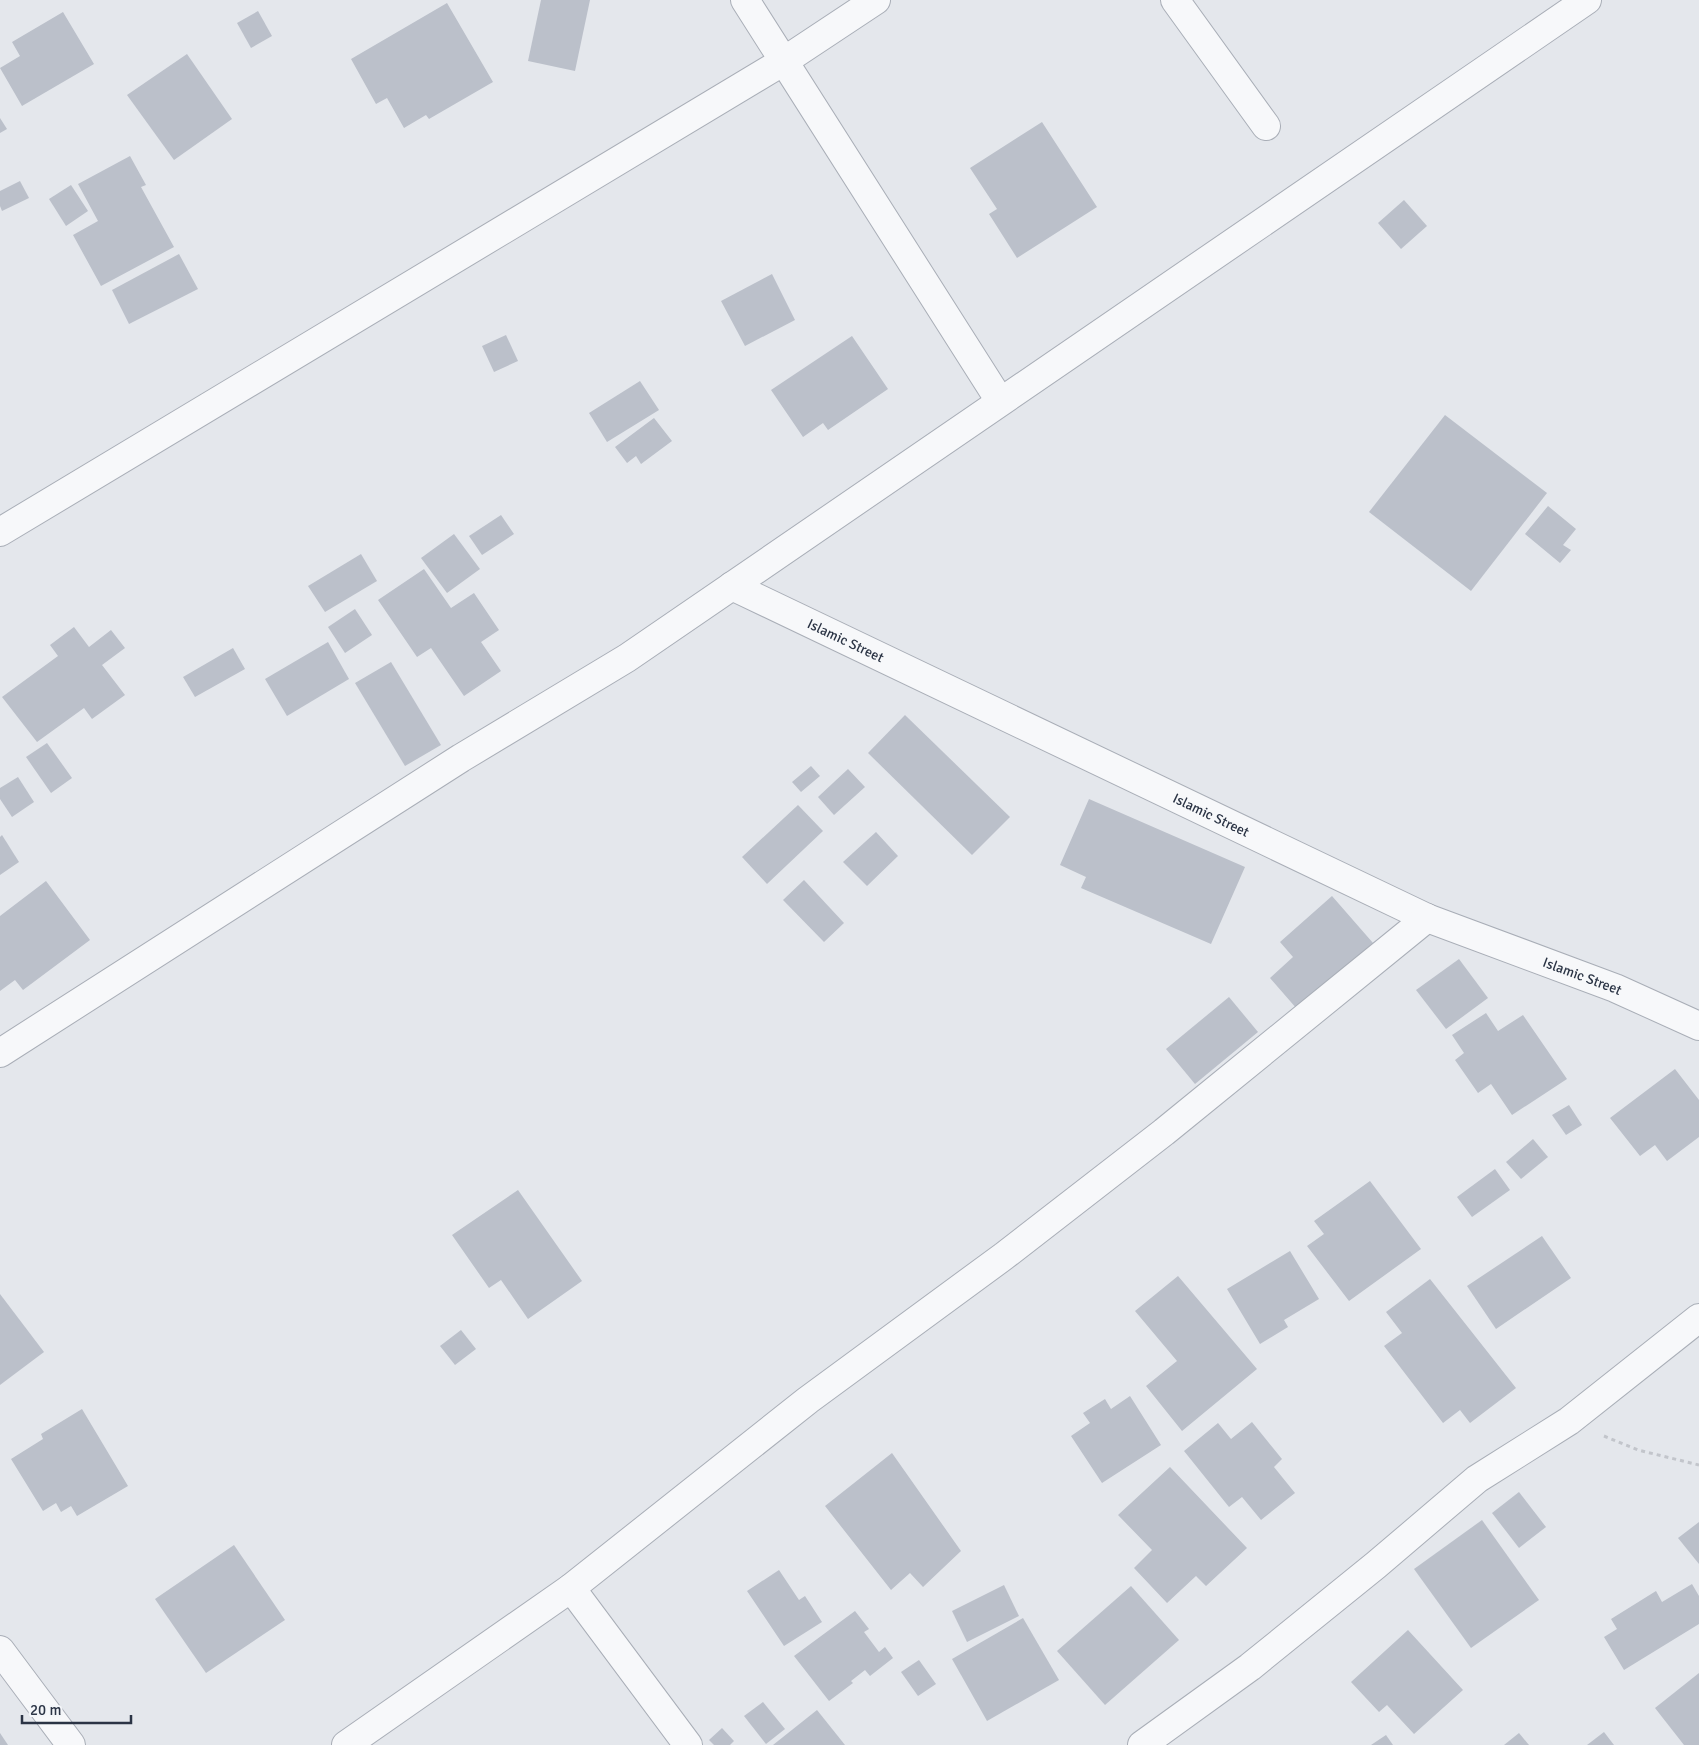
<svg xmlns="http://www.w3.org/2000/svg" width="1699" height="1745" viewBox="0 0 1699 1745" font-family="Signika,sans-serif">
<rect width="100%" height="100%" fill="#e4e7ec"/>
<!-- building -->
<g fill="#bbc0ca">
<path d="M 541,0 L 590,0 L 575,71 L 528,61 Z"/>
<path d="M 447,3 L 493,82 L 429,119 L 426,115 L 404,128 L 387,98 L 376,104 L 351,59 Z"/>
<path d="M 258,11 L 272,36 L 251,48 L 237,23 Z"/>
<path d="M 63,12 L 94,64 L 22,106 L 0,68 L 20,56 L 12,42 Z"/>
<path d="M 187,54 L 232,119 L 174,160 L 127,95 Z"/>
<path d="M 0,118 L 7,129 L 0,133 Z"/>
<path d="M 1042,122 L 1097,207 L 1017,258 L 989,214 L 997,209 L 970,168 Z"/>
<path d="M 130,156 L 146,185 L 141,187 L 174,247 L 101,286 L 73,235 L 98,221 L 78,184 Z"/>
<path d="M 20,181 L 29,198 L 2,211 L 0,206 L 0,191 Z"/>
<path d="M 71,185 L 88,211 L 66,226 L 49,199 Z"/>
<path d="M 1404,200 L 1427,226 L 1401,249 L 1378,223 Z"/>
<path d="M 179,254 L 198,289 L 129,324 L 112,290 Z"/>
<path d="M 772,274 L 795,320 L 745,346 L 721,301 Z"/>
<path d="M 506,335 L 518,361 L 494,372 L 482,346 Z"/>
<path d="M 852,336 L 888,389 L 828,430 L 823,423 L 803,437 L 771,390 Z"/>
<path d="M 640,381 L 659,410 L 607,442 L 589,413 Z"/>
<path d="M 1445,415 L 1547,493 L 1471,591 L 1369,512 Z"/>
<path d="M 654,418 L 672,441 L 641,464 L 636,456 L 627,463 L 615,447 Z"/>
<path d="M 1548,506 L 1576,529 L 1563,545 L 1571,550 L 1560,563 L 1525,534 Z"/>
<path d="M 501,515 L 514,534 L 482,555 L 469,536 Z"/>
<path d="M 454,534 L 480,569 L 447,593 L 421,558 Z"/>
<path d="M 361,554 L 377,581 L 325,612 L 308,586 Z"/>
<path d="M 424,569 L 451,608 L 474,593 L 499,630 L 481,642 L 501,671 L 464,696 L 431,648 L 417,657 L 378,600 Z"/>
<path d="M 355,609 L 372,635 L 345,653 L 328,627 Z"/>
<path d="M 74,627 L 89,647 L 111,630 L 125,648 L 102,665 L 125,695 L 92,719 L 84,708 L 37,742 L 2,697 L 58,656 L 50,645 Z"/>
<path d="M 328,642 L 349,679 L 287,716 L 265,679 Z"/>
<path d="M 233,648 L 245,669 L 195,697 L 183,677 Z"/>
<path d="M 391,662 L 441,745 L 405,766 L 355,683 Z"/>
<path d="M 905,715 L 1010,817 L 972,855 L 868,753 Z"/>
<path d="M 47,743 L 72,778 L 51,793 L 26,757 Z"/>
<path d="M 811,766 L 820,776 L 801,792 L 792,782 Z"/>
<path d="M 848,769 L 865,787 L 834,815 L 818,797 Z"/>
<path d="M 18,777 L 34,802 L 12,817 L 0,799 L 0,788 Z"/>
<path d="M 1089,799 L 1245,867 L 1211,944 L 1081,888 L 1086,877 L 1060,865 Z"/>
<path d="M 798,805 L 823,831 L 767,884 L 742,857 Z"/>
<path d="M 876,832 L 898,856 L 867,886 L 843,862 Z"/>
<path d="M 2,835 L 19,862 L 0,875 L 0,837 Z"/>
<path d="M 804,880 L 844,923 L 824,942 L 783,900 Z"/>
<path d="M 46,881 L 90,940 L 23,990 L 15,980 L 0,991 L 0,916 Z"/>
<path d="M 1332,896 L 1373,943 L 1297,1009 L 1270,978 L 1293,957 L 1280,942 Z"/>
<path d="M 1459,959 L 1488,998 L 1446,1029 L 1416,990 Z"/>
<path d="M 1229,997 L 1258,1032 L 1195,1084 L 1166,1049 Z"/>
<path d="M 1486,1013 L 1498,1031 L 1523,1015 L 1567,1079 L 1512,1115 L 1491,1084 L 1478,1093 L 1455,1060 L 1464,1053 L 1452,1035 Z"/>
<path d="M 1675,1069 L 1699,1100 L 1699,1137 L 1667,1161 L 1655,1145 L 1640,1156 L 1610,1118 Z"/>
<path d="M 1569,1105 L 1582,1125 L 1566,1135 L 1552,1115 Z"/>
<path d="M 1533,1139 L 1548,1157 L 1521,1179 L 1506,1162 Z"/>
<path d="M 1495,1169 L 1510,1190 L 1472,1217 L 1457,1197 Z"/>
<path d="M 1370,1181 L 1421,1249 L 1349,1301 L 1307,1246 L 1324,1234 L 1314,1221 Z"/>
<path d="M 518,1190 L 582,1281 L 528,1319 L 501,1280 L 489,1288 L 452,1235 Z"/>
<path d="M 1542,1236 L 1571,1278 L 1496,1329 L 1467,1286 Z"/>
<path d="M 1290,1251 L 1319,1299 L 1284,1320 L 1288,1327 L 1260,1344 L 1227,1289 Z"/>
<path d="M 1178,1276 L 1257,1369 L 1182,1431 L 1146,1386 L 1177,1361 L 1135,1311 Z"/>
<path d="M 1430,1279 L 1516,1388 L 1470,1423 L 1460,1410 L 1443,1423 L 1384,1346 L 1402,1333 L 1386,1312 Z"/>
<path d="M 0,1294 L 44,1352 L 0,1385 Z"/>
<path d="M 461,1330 L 476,1349 L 455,1365 L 440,1346 Z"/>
<path d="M 1130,1396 L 1161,1445 L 1102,1483 L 1071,1436 L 1090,1423 L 1083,1413 L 1105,1399 L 1111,1409 Z"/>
<path d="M 82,1409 L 128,1486 L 77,1516 L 71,1506 L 61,1512 L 56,1503 L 43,1511 L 11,1459 L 43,1439 L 41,1434 Z"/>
<path d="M 1252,1422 L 1282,1459 L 1274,1467 L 1295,1493 L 1261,1520 L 1242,1497 L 1229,1507 L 1184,1451 L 1218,1423 L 1231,1439 Z"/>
<path d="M 892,1453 L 961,1551 L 923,1587 L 910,1573 L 891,1590 L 825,1506 Z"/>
<path d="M 1170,1467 L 1247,1548 L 1206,1586 L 1196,1576 L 1167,1603 L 1134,1568 L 1152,1550 L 1118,1515 Z"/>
<path d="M 1519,1492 L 1546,1527 L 1519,1548 L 1492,1513 Z"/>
<path d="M 1482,1520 L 1539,1600 L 1471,1648 L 1414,1569 Z"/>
<path d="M 1699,1522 L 1699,1564 L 1678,1538 Z"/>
<path d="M 234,1545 L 285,1620 L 206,1673 L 155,1599 Z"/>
<path d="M 779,1570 L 799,1600 L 805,1596 L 822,1622 L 784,1646 L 747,1591 Z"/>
<path d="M 1692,1584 L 1699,1596 L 1699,1624 L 1624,1670 L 1604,1637 L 1617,1629 L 1611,1619 L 1656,1591 L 1662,1602 Z"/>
<path d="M 1004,1585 L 1019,1616 L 967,1642 L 952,1611 Z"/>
<path d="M 1131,1586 L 1179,1640 L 1105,1705 L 1057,1651 Z"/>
<path d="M 855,1611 L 869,1629 L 864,1632 L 879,1652 L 885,1647 L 893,1658 L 870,1676 L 865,1670 L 851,1681 L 853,1683 L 829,1701 L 794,1656 Z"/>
<path d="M 1023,1618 L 1059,1680 L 987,1721 L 952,1659 Z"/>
<path d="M 1408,1630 L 1463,1690 L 1414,1734 L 1387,1705 L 1379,1712 L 1351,1682 Z"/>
<path d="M 919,1660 L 936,1684 L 918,1696 L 901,1672 Z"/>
<path d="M 1699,1673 L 1699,1745 L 1684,1745 L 1655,1708 Z"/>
<path d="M 763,1702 L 785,1729 L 766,1744 L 744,1716 Z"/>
<path d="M 817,1710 L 845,1745 L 773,1745 Z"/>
<path d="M 722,1728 L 734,1741 L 730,1745 L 714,1745 L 709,1740 Z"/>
<path d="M 1604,1732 L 1614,1745 L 1587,1745 Z"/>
<path d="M 0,1733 L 8,1745 L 0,1745 Z"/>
<path d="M 1519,1733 L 1529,1745 L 1504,1745 Z"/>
<path d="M 1386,1735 L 1393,1745 L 1371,1745 Z"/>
</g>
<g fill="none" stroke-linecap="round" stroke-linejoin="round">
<!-- minor casing -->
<g stroke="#a9aeb7" stroke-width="30">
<g id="minor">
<path d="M 745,0 L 1000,401"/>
<path d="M 1175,0 L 1266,126"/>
<path d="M 0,532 L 784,61 L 876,0"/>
<path id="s1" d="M 732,586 L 1427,918 L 1615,988 L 1699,1026"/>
<path d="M 0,1053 L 461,758 L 627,658 L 1587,0"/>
<path d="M 571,1588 L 688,1745"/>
<path d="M 0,1650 L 71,1745"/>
<path d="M 346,1745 L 571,1588 L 808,1400 L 1004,1256 L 1164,1132 L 1427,918"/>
<path d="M 1142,1745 L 1250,1667 L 1376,1565 L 1477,1479 L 1569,1421 L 1699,1318"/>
</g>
</g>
<!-- path -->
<path stroke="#c2c5cb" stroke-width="3" stroke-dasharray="4 4" stroke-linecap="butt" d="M 1604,1436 L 1638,1450 L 1699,1465"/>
<!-- minor -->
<use href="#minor" stroke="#f7f8fa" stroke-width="28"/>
</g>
<g text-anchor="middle" stroke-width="5" stroke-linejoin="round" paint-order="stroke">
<!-- street labels -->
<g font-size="14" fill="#2b3445" stroke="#f4f6f9">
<text dy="5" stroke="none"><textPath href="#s1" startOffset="126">Islamic Street</textPath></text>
<text dy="5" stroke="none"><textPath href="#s1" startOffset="531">Islamic Street</textPath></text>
<text dy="5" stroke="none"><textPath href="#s1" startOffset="936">Islamic Street</textPath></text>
</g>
</g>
<!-- scale -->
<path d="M22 1715v8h109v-8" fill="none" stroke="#2b3445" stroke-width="2.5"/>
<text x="30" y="1715" font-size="15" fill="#2b3445" stroke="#f4f6f9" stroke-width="4" paint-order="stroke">20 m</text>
</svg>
